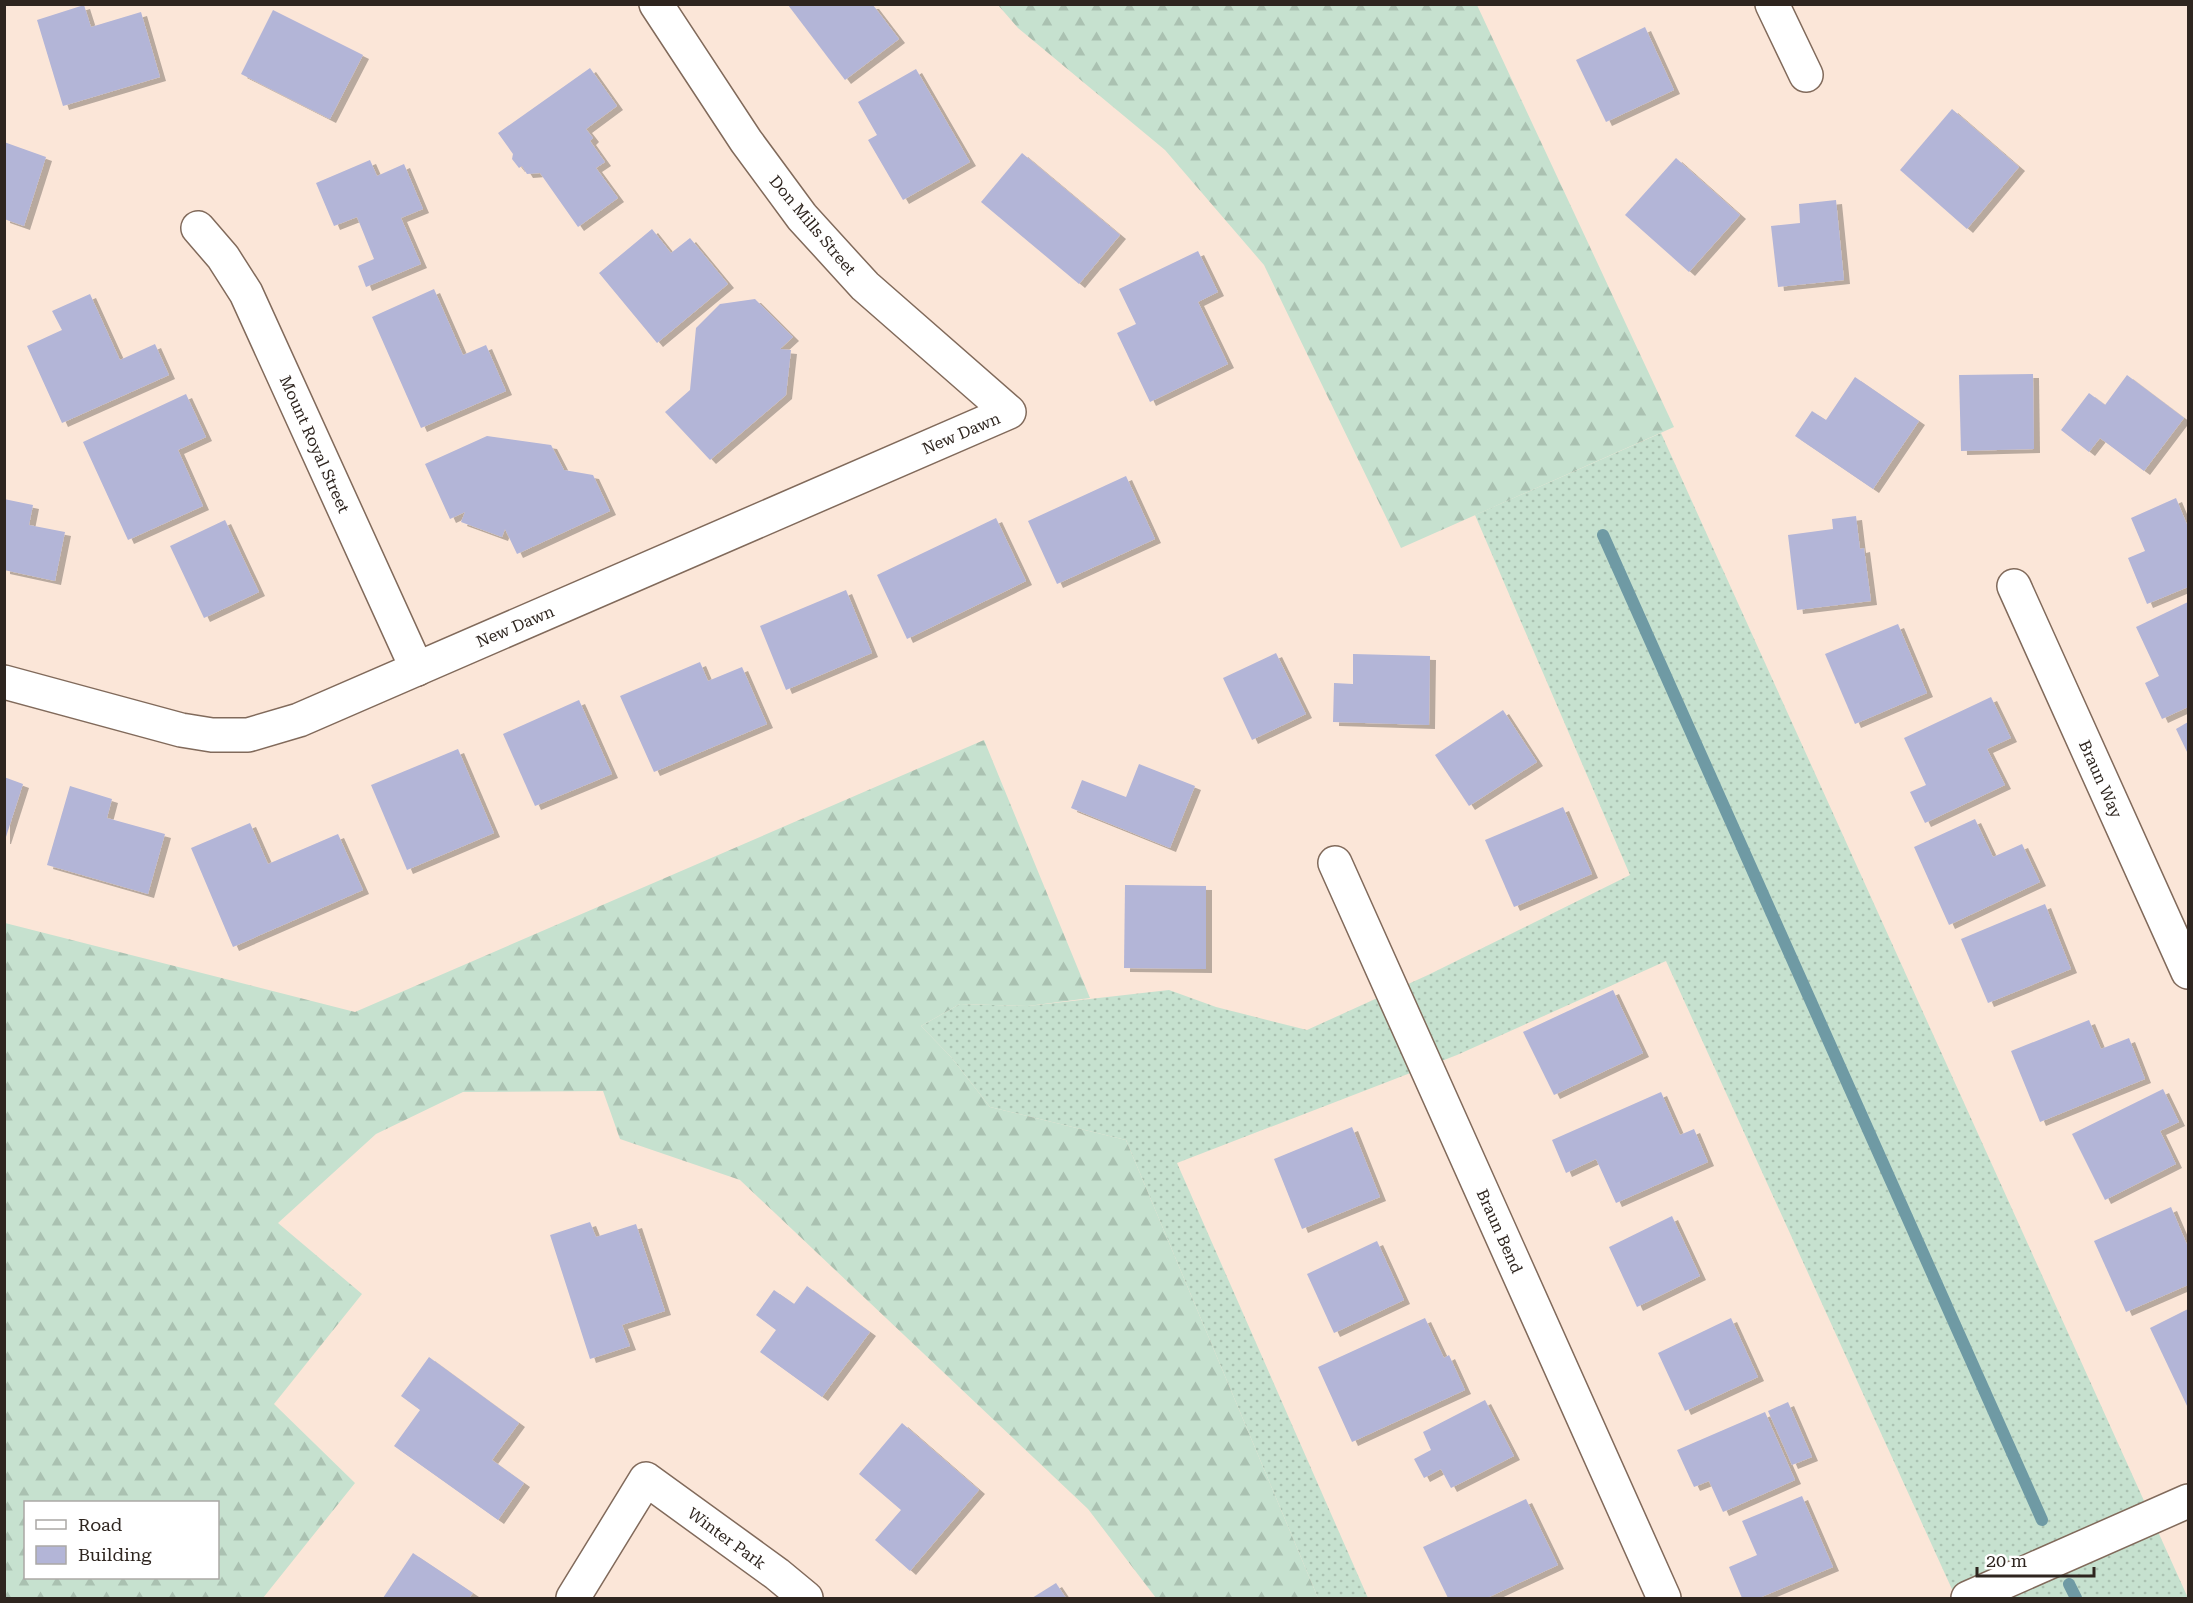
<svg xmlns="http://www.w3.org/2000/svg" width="2193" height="1603" viewBox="0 0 2193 1603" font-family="'Roboto Serif',serif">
<defs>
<pattern id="grass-dots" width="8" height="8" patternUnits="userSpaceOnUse" patternTransform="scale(1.5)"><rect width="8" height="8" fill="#c6e1cf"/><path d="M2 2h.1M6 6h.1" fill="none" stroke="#aac1b1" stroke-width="1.8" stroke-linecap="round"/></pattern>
<pattern id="forest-firs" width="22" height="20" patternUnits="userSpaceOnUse" patternTransform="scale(1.5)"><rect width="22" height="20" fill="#c6e1cf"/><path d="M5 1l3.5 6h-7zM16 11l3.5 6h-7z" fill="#aac1b1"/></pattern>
<filter id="shadow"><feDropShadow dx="6" dy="4" stdDeviation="0" flood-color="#0004"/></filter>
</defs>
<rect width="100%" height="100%" fill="#fbe6d8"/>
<!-- grass -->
<path fill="url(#grass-dots)" d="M 1661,433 L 2188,1598 L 1956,1598 L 1666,961 L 1457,1055 L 1177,1163 L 1368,1598 L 1318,1598 L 1126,1140 L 990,1107 L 951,1057 L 921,1026 L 960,1004 L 1028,1006 L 1169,990 L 1216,1007 L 1307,1030 L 1428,975 L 1630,875 L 1475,515 Z"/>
<!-- forest -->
<g fill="url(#forest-firs)" fill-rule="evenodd">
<path d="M 998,5 L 1477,5 L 1674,427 L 1401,548 L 1264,265 L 1165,150 L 1018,28 Z"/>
<path d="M 984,740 L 1090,998 L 1028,1006 L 960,1004 L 921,1026 L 951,1057 L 990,1107 L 1126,1140 L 1318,1598 L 1156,1598 L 1088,1509 L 740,1180 L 620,1139 L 603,1091 L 463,1092 L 376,1134 L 278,1223 L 362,1294 L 274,1404 L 355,1483 L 263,1598 L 5,1598 L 5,923 L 355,1012 ZM 26,1502 L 218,1502 L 218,1578 L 26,1578 Z"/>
</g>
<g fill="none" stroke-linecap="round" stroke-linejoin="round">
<!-- stream -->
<g stroke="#6f9aa4" stroke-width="12">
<path d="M 1603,535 L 2042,1520"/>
<path d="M 2069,1584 L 2076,1598"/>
</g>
</g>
<!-- building -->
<g fill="#b3b5d7" filter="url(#shadow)">
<path d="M 84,5 L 91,27 L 141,12 L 160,77 L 63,106 L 37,20 Z"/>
<path d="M 788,5 L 873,5 L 899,39 L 845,80 Z"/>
<path d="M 273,10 L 363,55 L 330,119 L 241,74 Z"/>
<path d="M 1645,27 L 1674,90 L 1606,122 L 1576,60 Z"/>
<path d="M 590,68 L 617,106 L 586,129 L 593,138 L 590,141 L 605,162 L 596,168 L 618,198 L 578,227 L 540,173 L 527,174 L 522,166 L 519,168 L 512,159 L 513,154 L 498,133 Z"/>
<path d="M 916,69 L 970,162 L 903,200 L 868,140 L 877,135 L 858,102 Z"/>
<path d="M 1952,109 L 2019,167 L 1967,229 L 1900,170 Z"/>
<path d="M 4,142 L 46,157 L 24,226 L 4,219 Z"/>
<path d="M 1022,153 L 1120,235 L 1079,284 L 981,202 Z"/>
<path d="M 1676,158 L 1740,215 L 1689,272 L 1625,215 Z"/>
<path d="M 370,160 L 377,176 L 404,164 L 423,209 L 401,218 L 421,264 L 366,287 L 358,266 L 374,259 L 357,217 L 334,226 L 316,183 Z"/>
<path d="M 1836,200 L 1844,280 L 1778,287 L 1771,226 L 1800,223 L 1799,204 Z"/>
<path d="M 652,229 L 671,253 L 690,238 L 728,284 L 657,343 L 599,273 Z"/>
<path d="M 1198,251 L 1218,292 L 1198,302 L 1228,364 L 1150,402 L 1117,333 L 1136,324 L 1119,289 Z"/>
<path d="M 434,289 L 463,355 L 486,345 L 506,391 L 421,428 L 372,317 Z"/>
<path d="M 90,294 L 120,360 L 155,344 L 169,375 L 62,423 L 27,346 L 62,330 L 52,311 Z"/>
<path d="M 755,299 L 793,337 L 780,349 L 791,350 L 786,395 L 710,460 L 665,412 L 690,390 L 696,328 L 720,304 Z"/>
<path d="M 2033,374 L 2034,449 L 1961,451 L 1959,375 Z"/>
<path d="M 2127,375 L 2184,418 L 2144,471 L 2100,438 L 2089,452 L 2061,430 L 2089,393 L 2105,405 Z"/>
<path d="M 1855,377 L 1919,421 L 1873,489 L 1795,436 L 1812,411 L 1826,420 Z"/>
<path d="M 186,394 L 206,437 L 178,450 L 203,506 L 128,540 L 83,442 Z"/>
<path d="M 487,436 L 551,445 L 564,470 L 593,475 L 610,511 L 517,554 L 505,529 L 502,537 L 461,522 L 465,512 L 450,519 L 425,464 Z"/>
<path d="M 1126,476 L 1155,539 L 1057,584 L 1028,521 Z"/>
<path d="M 2176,498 L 2188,527 L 2188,587 L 2147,604 L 2128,558 L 2145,551 L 2131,518 Z"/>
<path d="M 4,499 L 33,505 L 29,525 L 65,532 L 55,581 L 4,570 Z"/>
<path d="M 1856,516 L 1860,549 L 1864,548 L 1871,601 L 1797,610 L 1788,535 L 1833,529 L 1832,519 Z"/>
<path d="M 996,518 L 1026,581 L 907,639 L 877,575 Z"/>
<path d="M 225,520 L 259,592 L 204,618 L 170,546 Z"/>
<path d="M 846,590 L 872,653 L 786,690 L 760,626 Z"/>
<path d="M 2188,602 L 2188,707 L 2162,719 L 2145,683 L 2159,676 L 2136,627 Z"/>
<path d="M 1898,624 L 1927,693 L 1855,724 L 1825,654 Z"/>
<path d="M 1276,653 L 1306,714 L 1252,740 L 1223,678 Z"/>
<path d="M 1353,654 L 1430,656 L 1429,725 L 1333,722 L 1334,683 L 1353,684 Z"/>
<path d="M 700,662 L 708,681 L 742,667 L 767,724 L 654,772 L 620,696 Z"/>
<path d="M 1991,697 L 2011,738 L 1987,749 L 2005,785 L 1925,823 L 1910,792 L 1926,785 L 1904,738 Z"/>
<path d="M 579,700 L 612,774 L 535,806 L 503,734 Z"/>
<path d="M 1503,710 L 1537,762 L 1469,806 L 1435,755 Z"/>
<path d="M 2188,722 L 2188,754 L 2176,729 Z"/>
<path d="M 458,749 L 494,833 L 407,870 L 371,785 Z"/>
<path d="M 1139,764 L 1195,786 L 1170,848 L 1071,808 L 1082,780 L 1126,797 Z"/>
<path d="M 4,777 L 23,784 L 5,840 L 4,840 Z"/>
<path d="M 70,786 L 112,799 L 107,818 L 165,834 L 148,894 L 47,865 Z"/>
<path d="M 1563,807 L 1592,874 L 1514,907 L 1485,840 Z"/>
<path d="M 1975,819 L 1993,857 L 2022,844 L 2040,882 L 1949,925 L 1914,847 Z"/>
<path d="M 250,823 L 268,864 L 338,834 L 363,890 L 233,947 L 191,848 Z"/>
<path d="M 1125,885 L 1206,886 L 1206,969 L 1124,968 Z"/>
<path d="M 2045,904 L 2071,969 L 1988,1003 L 1961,939 Z"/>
<path d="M 1613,990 L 1643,1053 L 1554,1095 L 1523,1032 Z"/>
<path d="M 2089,1020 L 2101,1049 L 2129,1038 L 2145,1079 L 2040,1122 L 2011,1051 Z"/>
<path d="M 2163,1089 L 2179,1122 L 2160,1131 L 2176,1164 L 2105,1200 L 2072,1134 Z"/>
<path d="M 1661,1092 L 1680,1135 L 1694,1129 L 1708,1162 L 1616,1203 L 1596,1159 L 1566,1173 L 1552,1140 Z"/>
<path d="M 1352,1127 L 1380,1197 L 1302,1229 L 1274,1159 Z"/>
<path d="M 2171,1207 L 2188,1247 L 2188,1285 L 2126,1312 L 2094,1241 Z"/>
<path d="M 1672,1216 L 1700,1276 L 1637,1307 L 1609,1247 Z"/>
<path d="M 590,1222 L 596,1237 L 636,1224 L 665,1311 L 622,1325 L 630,1346 L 590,1359 L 550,1235 Z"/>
<path d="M 1377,1241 L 1404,1300 L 1334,1333 L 1307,1274 Z"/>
<path d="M 807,1286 L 870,1332 L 822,1397 L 760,1352 L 776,1330 L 756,1315 L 774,1290 L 794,1304 Z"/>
<path d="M 2188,1309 L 2188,1408 L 2150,1328 Z"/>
<path d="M 1425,1318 L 1444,1358 L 1449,1355 L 1465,1390 L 1352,1442 L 1318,1367 Z"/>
<path d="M 1731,1318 L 1758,1377 L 1685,1411 L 1658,1353 Z"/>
<path d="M 429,1357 L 519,1423 L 492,1460 L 524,1483 L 498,1520 L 394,1446 L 420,1410 L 401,1396 Z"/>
<path d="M 1485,1400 L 1514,1456 L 1451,1488 L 1441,1469 L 1424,1478 L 1414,1459 L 1431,1450 L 1423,1432 Z"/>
<path d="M 1788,1402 L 1812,1457 L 1792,1465 L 1768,1411 Z"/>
<path d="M 1765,1412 L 1795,1480 L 1723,1512 L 1709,1481 L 1694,1487 L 1677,1450 Z"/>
<path d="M 902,1423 L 979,1490 L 910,1571 L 875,1540 L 901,1510 L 859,1474 Z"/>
<path d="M 1802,1496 L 1833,1567 L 1759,1598 L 1742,1598 L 1729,1567 L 1757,1555 L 1742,1521 Z"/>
<path d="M 1526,1499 L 1558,1565 L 1487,1598 L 1448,1598 L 1423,1547 Z"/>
<path d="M 413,1553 L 473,1593 L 469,1598 L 383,1598 Z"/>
<path d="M 1056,1583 L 1066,1598 L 1032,1598 Z"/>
</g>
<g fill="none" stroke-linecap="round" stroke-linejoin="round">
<!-- minor casing -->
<g stroke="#816a5b" stroke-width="36">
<g id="minor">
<path d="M 1772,4 L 1806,75"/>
<path d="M 198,228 L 223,257 L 246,293 L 417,669"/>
<path d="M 2014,586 L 2188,972"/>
<path d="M 4,682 L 181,730 L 212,735 L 248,735 L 299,720 L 1009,412 L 865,286 L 802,217 L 746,141 L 656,4"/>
<path d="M 1335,863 L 1664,1598"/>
<path d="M 573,1598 L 646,1479 L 777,1574 L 806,1598"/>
<path d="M 1968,1598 L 2188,1501"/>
</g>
</g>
<!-- minor -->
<use href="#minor" stroke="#fff" stroke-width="33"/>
</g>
<g text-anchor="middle" stroke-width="4.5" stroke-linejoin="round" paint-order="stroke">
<!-- street labels -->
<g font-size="16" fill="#2e251f" stroke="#fff">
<text transform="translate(813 225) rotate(50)" y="6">Don Mills Street</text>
<text transform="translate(961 433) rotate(-23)" y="6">New Dawn</text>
<text transform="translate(315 444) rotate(66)" y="6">Mount Royal Street</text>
<text transform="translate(515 626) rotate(-23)" y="6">New Dawn</text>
<text transform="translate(2101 779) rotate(66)" y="6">Braun Way</text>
<text transform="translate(1500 1231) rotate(66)" y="6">Braun Bend</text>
<text transform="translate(727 1538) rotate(36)" y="6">Winter Park</text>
</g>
</g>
<!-- border -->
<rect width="2193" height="1603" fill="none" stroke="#2e251f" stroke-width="12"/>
<!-- legend -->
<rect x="24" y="1501" width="195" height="78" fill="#ffffff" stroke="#aba8a5" stroke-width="1.5"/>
<rect x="36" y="1520" width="30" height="9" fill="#ffffff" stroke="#aba8a5" stroke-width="1.5"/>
<text x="78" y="1531" font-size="18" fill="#2e251f">Road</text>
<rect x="36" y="1546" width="30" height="18" fill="#b3b5d7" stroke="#aba8a5" stroke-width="1.5"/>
<text x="78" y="1561" font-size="18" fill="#2e251f">Building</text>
<!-- scale -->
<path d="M1977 1567v9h117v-9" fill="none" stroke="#2e251f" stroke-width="3"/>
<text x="1986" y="1567" font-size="18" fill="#2e251f" stroke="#ffffff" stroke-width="4.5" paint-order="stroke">20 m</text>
</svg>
